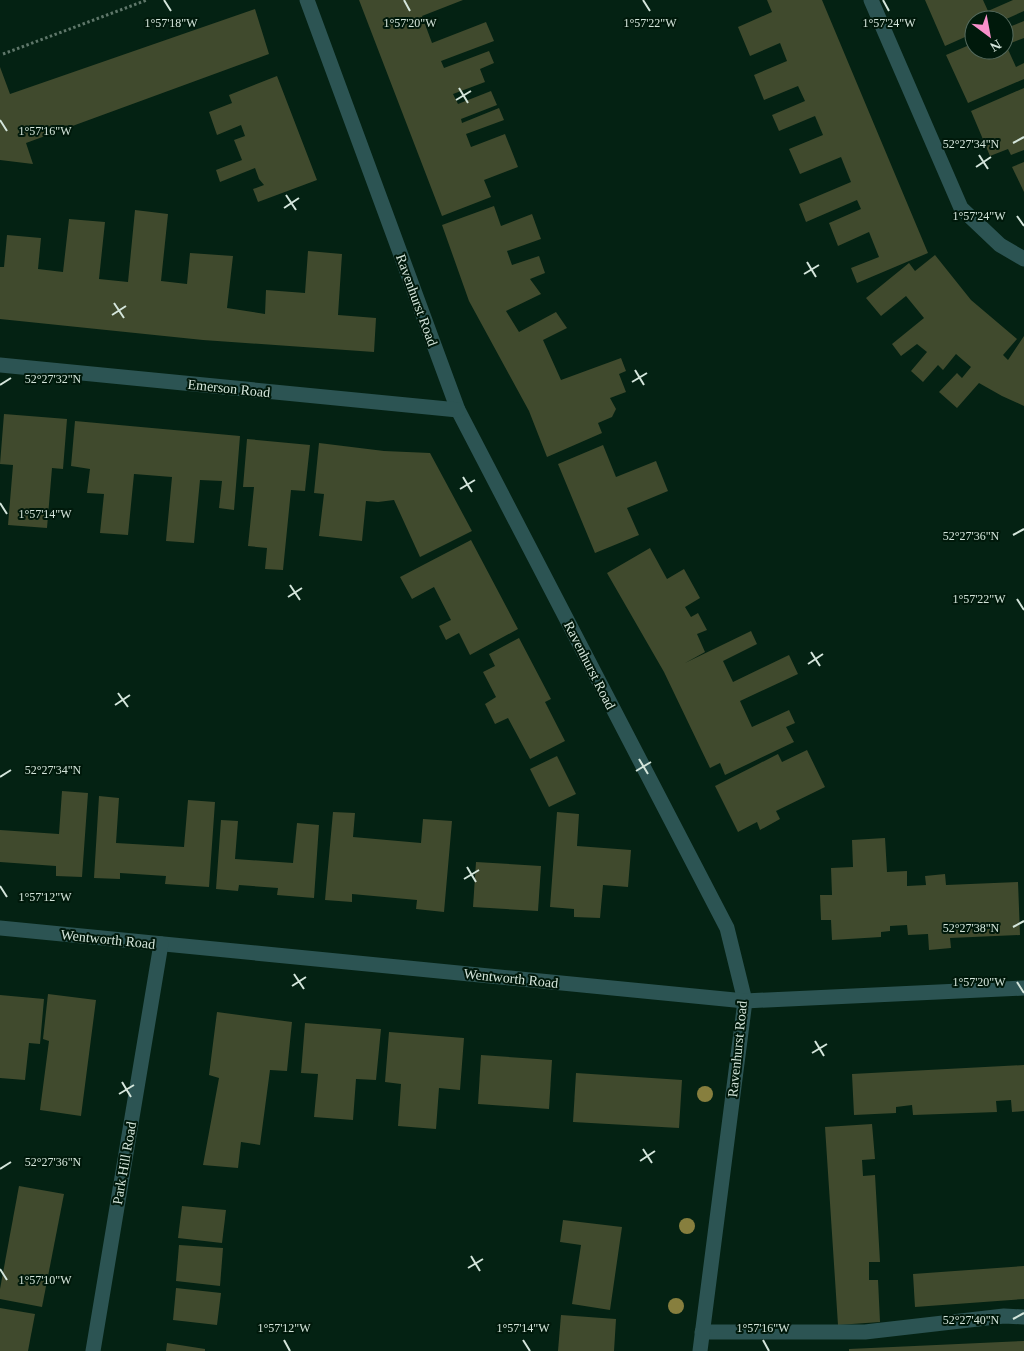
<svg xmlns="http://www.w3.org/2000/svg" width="1024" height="1351" viewBox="0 0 1024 1351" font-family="Georgia,serif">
<rect width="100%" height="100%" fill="#042213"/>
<!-- building -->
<g fill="#404a2d">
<path d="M 359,0 L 463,0 L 422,16 L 432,43 L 486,22 L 494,41 L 441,61 L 444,68 L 489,51 L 494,63 L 480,69 L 485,82 L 453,94 L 458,104 L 491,91 L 497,105 L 461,119 L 462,123 L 499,108 L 504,120 L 466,134 L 471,147 L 505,134 L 518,167 L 484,180 L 491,197 L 442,216 Z"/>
<path d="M 767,0 L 822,0 L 928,253 L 857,283 L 851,268 L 879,257 L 869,232 L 838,246 L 829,223 L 861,209 L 857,200 L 806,222 L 799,204 L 851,182 L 841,157 L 800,174 L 789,149 L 823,135 L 815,116 L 779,131 L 772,115 L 805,101 L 798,86 L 764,100 L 754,75 L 787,61 L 780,43 L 750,56 L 738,27 L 772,12 Z"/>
<path d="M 925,0 L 983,0 L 988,11 L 1013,0 L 1024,0 L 1024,11 L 1004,20 L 974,20 L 974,33 L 945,46 Z"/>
<path d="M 255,9 L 269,54 L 26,143 L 33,164 L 0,160 L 0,67 L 10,94 Z"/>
<path d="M 1024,21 L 1024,38 L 1006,45 L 1016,67 L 1024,63 L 1024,79 L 968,103 L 946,55 L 974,43 L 974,50 L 1004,50 L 1004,29 Z"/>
<path d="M 277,76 L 317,180 L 258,202 L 253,189 L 264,185 L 259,179 L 255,168 L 220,182 L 216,170 L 242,160 L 234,140 L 245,136 L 241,125 L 217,135 L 209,112 L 232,103 L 229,95 Z"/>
<path d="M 1024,88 L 1024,150 L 1011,155 L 1008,149 L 990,156 L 971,111 Z"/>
<path d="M 1024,162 L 1024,192 L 1012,167 Z"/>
<path d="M 494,206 L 501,226 L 532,214 L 541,239 L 507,251 L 512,265 L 539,256 L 545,273 L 530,279 L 541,294 L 506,311 L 519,332 L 556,312 L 567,328 L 543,340 L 561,380 L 621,358 L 626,371 L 619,374 L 626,392 L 610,398 L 616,409 L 612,417 L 598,423 L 602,433 L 547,457 L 529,411 L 469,301 L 442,225 Z"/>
<path d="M 135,210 L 168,214 L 161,281 L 187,284 L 190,253 L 233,256 L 227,308 L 265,314 L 266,290 L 305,293 L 308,251 L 342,254 L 338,315 L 376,318 L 374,352 L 203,340 L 0,319 L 0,267 L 4,267 L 7,235 L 41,238 L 38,269 L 63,272 L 69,219 L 105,222 L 99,279 L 128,282 Z"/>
<path d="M 935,255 L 971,300 L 1017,339 L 1003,355 L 1008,360 L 1024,336 L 1024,406 L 1002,396 L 979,383 L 957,408 L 939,392 L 957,373 L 962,378 L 971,367 L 956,354 L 943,370 L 938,365 L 923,382 L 911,371 L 927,352 L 917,344 L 901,356 L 892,344 L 924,318 L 906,296 L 881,316 L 866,298 L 909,263 L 915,271 Z"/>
<path d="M 4,414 L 67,419 L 63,469 L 52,468 L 47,528 L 8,525 L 13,465 L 0,464 Z"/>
<path d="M 75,421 L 240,436 L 234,510 L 219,508 L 222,481 L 200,480 L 194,543 L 166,541 L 172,477 L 134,474 L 128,535 L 100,533 L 104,494 L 87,493 L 90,469 L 71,466 Z"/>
<path d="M 247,439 L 310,445 L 305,491 L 291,490 L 283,570 L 265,569 L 267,548 L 248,546 L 254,487 L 243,487 Z"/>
<path d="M 319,443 L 384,451 L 430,453 L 472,531 L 420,557 L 394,500 L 378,502 L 366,501 L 362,541 L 319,536 L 324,494 L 314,493 Z"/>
<path d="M 603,445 L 616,477 L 656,461 L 668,491 L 627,508 L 639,535 L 595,553 L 558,464 Z"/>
<path d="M 471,540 L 518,629 L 470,655 L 459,633 L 446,640 L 439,626 L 451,620 L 434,587 L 412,599 L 400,577 Z"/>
<path d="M 650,548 L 667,579 L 684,569 L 700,598 L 685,607 L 691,617 L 698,613 L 707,630 L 697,634 L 705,652 L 685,663 L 751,631 L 757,644 L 723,661 L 733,682 L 789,655 L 798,674 L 740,701 L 752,727 L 789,710 L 795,723 L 786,727 L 794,742 L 725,775 L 720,763 L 710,768 L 664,672 L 607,573 Z"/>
<path d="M 519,638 L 551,699 L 545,702 L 565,741 L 530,759 L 508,718 L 495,724 L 485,704 L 496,697 L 483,672 L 495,666 L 489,654 Z"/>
<path d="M 807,750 L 825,787 L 776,811 L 780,819 L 760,830 L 757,822 L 738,832 L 715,786 L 778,754 L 782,762 Z"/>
<path d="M 557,756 L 576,794 L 549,807 L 530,769 Z"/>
<path d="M 62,791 L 88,793 L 82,877 L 56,876 L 56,866 L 0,862 L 0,830 L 59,834 Z"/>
<path d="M 99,796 L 119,798 L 116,843 L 184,847 L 188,800 L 215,802 L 209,887 L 165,884 L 166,876 L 120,873 L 120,879 L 94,878 Z"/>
<path d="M 333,812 L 355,813 L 353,837 L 421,843 L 423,819 L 452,821 L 444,912 L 416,909 L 417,900 L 352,894 L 352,902 L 325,900 Z"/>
<path d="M 557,812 L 579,814 L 577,846 L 631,850 L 628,887 L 603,885 L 600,918 L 574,917 L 574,909 L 550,907 Z"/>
<path d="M 221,820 L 238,821 L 235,859 L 293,863 L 297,823 L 319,825 L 314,898 L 277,895 L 278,888 L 239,885 L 238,891 L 216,889 Z"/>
<path d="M 885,838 L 887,872 L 907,871 L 907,886 L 926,885 L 925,876 L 945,874 L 946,885 L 1018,882 L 1020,935 L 950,938 L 951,948 L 929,950 L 928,934 L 908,935 L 907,925 L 890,926 L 890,931 L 881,932 L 881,937 L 832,940 L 831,920 L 821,920 L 820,895 L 832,895 L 831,868 L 853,867 L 852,840 Z"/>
<path d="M 476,862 L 541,866 L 538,911 L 473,907 Z"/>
<path d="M 48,994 L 96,1000 L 81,1116 L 40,1110 L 49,1041 L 43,1039 Z"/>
<path d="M 0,995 L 44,999 L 40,1044 L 29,1043 L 25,1080 L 0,1078 Z"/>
<path d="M 217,1012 L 292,1022 L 287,1071 L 270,1070 L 260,1145 L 241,1142 L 238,1168 L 203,1165 L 219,1078 L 209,1075 Z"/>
<path d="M 305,1023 L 381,1029 L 376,1080 L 356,1079 L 353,1120 L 314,1117 L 318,1074 L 301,1073 Z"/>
<path d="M 389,1032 L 464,1038 L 460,1090 L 439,1088 L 436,1129 L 398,1126 L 401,1084 L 385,1082 Z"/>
<path d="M 481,1055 L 552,1060 L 549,1109 L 478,1104 Z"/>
<path d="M 1024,1065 L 1024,1111 L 1012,1112 L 1011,1100 L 996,1101 L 997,1112 L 913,1115 L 912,1105 L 896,1107 L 896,1113 L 854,1115 L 852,1074 Z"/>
<path d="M 576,1073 L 682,1080 L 679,1128 L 573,1122 Z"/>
<path d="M 872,1124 L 875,1159 L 862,1160 L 863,1176 L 875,1175 L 880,1262 L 869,1262 L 869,1280 L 878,1280 L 880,1322 L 838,1325 L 825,1127 Z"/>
<path d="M 19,1186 L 64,1194 L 42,1307 L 0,1299 L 0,1289 Z"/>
<path d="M 182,1206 L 226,1210 L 222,1243 L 178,1238 Z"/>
<path d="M 563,1220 L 622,1227 L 610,1310 L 572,1304 L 581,1245 L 560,1242 Z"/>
<path d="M 179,1245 L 223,1248 L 220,1286 L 176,1281 Z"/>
<path d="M 1024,1266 L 1024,1299 L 915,1307 L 913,1274 Z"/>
<path d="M 176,1288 L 221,1293 L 217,1325 L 173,1320 Z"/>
<path d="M 0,1308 L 35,1314 L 28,1351 L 0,1351 Z"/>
<path d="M 561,1315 L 616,1319 L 614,1351 L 558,1351 Z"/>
<path d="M 1024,1341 L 1024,1351 L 849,1351 L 849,1349 Z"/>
<path d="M 167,1343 L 205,1349 L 205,1351 L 166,1351 Z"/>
</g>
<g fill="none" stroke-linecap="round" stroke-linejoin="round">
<!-- path -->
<path stroke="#5f776a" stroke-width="3" stroke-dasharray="2.5 2.5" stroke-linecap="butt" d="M 3,54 L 147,0"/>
<!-- service -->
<path stroke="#2c5453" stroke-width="15" d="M 702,1332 L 865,1332 L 1004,1316 L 1024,1317"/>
<!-- minor -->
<g stroke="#2c5453" stroke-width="15">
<path d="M 307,0 L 458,410 L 727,928 L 745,1001 L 700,1351"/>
<path d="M 871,0 L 961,208 L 1000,245 L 1024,259"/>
<path d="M 0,365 L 458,410"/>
<path d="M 0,928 L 745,1001 L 1024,988"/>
<path d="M 93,1351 L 161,944"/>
</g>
</g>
<!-- trees -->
<g fill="#877f3e">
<circle cx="705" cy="1094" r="8"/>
<circle cx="687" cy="1226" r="8"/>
<circle cx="676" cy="1306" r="8"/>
</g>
<!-- ticks -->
<path fill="none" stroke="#d4e5db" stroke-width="2" d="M 164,0 L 171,11M 404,0 L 410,11M 643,0 L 650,11M 883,0 L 889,11M 459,88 L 468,103M 456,100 L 471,91M 0,120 L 7,131M 1013,143 L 1024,137M 979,155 L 988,169M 976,167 L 991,157M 286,195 L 296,210M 284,208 L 299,198M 1017,216 L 1024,226M 807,262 L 816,277M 804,274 L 819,265M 114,303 L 124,318M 112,315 L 126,306M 635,370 L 644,385M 632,382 L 647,373M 0,385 L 11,378M 463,477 L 472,492M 460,489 L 475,480M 0,503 L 7,514M 1013,535 L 1024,529M 290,585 L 300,600M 288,597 L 302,588M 1017,599 L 1024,610M 811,652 L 820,666M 808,664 L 823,654M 118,693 L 128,707M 115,705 L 130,695M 639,759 L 648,774M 636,771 L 651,762M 0,777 L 11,770M 467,867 L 476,882M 464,879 L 479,870M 0,886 L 7,897M 1013,927 L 1024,921M 294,974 L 304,989M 1017,982 L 1024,993M 292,986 L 306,977M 815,1041 L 824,1056M 812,1053 L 827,1044M 122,1082 L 131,1097M 119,1094 L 134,1085M 643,1149 L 652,1163M 640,1161 L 655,1151M 0,1169 L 11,1162M 471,1256 L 480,1271M 468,1268 L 483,1259M 0,1269 L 7,1280M 1013,1319 L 1024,1313M 284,1340 L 290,1351M 523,1340 L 530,1351M 763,1340 L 769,1351"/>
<g text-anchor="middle" stroke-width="4" stroke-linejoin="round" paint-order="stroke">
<!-- street labels -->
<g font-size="14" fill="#d4e5db" stroke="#00190b">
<text transform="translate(417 300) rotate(70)" y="5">Ravenhurst Road</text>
<text transform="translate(229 388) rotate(6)" y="5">Emerson Road</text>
<text transform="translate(590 665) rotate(63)" y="5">Ravenhurst Road</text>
<text transform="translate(108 939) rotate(6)" y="5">Wentworth Road</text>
<text transform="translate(511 978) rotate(6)" y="5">Wentworth Road</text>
<text transform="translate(737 1049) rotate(-84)" y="5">Ravenhurst Road</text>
<text transform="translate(124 1163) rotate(-80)" y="5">Park Hill Road</text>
</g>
</g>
<g font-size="12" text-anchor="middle" fill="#d4e5db" stroke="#00190b" stroke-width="4" stroke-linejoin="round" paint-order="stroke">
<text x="650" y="27">1°57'22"W</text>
<text x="171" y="27">1°57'18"W</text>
<text x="410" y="27">1°57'20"W</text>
<text x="889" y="27">1°57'24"W</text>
<text x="45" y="135">1°57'16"W</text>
<text x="971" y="148">52°27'34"N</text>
<text x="979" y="220">1°57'24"W</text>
<text x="53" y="383">52°27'32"N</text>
<text x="45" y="518">1°57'14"W</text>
<text x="971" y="540">52°27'36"N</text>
<text x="979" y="603">1°57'22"W</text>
<text x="53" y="774">52°27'34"N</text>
<text x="45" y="901">1°57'12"W</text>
<text x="971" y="932">52°27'38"N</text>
<text x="979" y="986">1°57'20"W</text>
<text x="53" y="1166">52°27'36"N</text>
<text x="45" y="1284">1°57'10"W</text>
<text x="971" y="1324">52°27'40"N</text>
<text x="284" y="1332">1°57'12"W</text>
<text x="523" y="1332">1°57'14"W</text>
<text x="763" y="1332">1°57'16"W</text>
</g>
<!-- north arrow -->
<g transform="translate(989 35) rotate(148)"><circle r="24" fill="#00190b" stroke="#556b5e"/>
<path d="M0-4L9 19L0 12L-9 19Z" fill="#f890cb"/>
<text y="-8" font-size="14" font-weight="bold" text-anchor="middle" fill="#d4e5db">N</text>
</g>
</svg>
